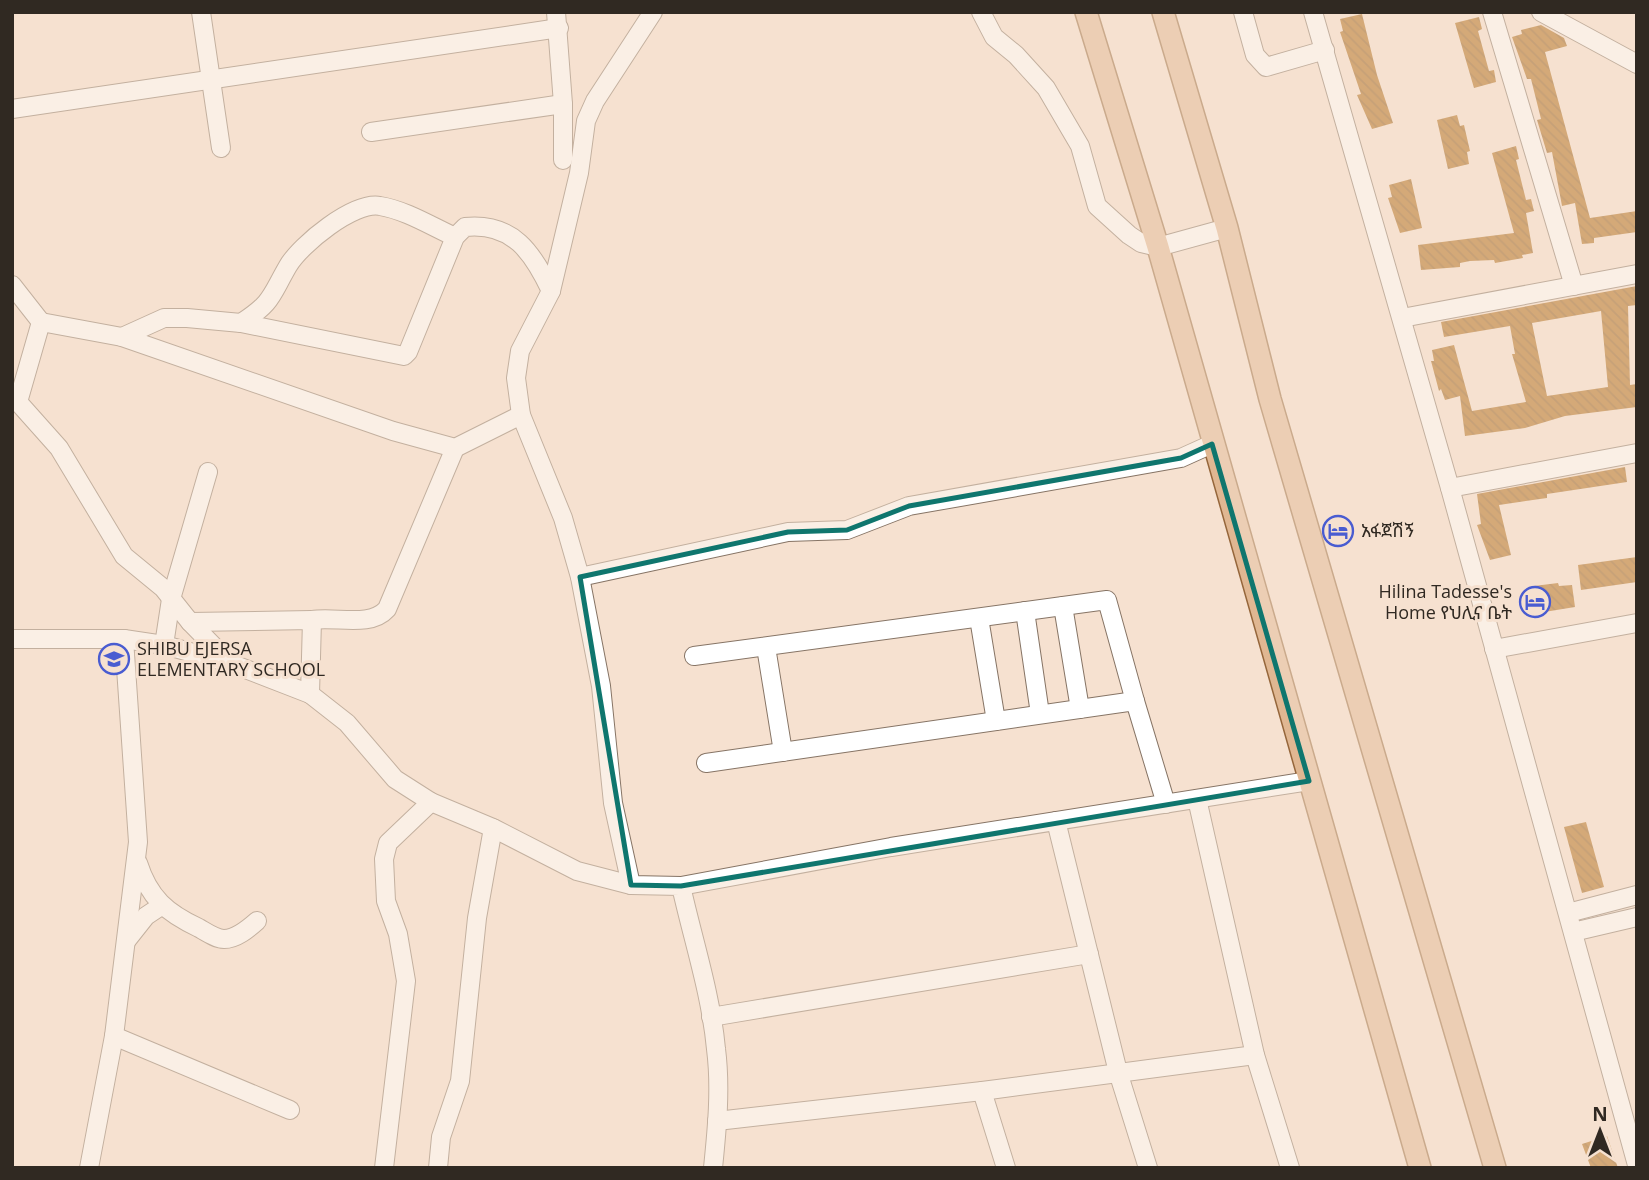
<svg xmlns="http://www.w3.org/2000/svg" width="1649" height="1180" viewBox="0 0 1649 1180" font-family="'Open Sans','Noto Sans Ethiopic',sans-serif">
<defs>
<pattern id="building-back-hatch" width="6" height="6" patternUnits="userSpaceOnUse" patternTransform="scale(1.75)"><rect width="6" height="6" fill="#ac640f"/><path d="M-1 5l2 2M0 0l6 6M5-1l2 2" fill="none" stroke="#8c520e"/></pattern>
</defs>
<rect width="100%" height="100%" fill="#f6e1d0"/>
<!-- building -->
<g fill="url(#building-back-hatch)" fill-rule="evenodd">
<path d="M 1362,14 L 1377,75 L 1393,123 L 1372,129 L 1357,95 L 1361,94 L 1340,32 L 1343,31 L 1340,19 Z"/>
<path d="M 1479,17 L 1482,29 L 1478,31 L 1489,71 L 1494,70 L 1496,82 L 1474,88 L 1455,23 Z"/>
<path d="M 1541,25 L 1564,38 L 1567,46 L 1545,52 L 1590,218 L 1637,211 L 1637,232 L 1594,238 L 1594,243 L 1582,244 L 1575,203 L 1562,206 L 1552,152 L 1547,153 L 1537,120 L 1541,119 L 1531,79 L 1527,79 L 1512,37 L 1522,34 L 1521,30 Z"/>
<path d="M 1457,115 L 1460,126 L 1464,125 L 1470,151 L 1467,152 L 1469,164 L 1448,169 L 1437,120 Z"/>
<path d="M 1516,146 L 1519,159 L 1516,160 L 1526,200 L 1531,199 L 1534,211 L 1526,213 L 1533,253 L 1522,255 L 1523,258 L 1495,263 L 1494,260 L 1470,261 L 1460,263 L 1460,267 L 1421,270 L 1418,245 L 1514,233 L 1492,153 Z"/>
<path d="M 1411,179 L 1422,228 L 1400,233 L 1388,198 L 1392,197 L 1389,185 Z"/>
<path d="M 1637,286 L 1637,305 L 1628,306 L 1630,385 L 1637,384 L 1637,407 L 1565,416 L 1525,428 L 1465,436 L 1460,396 L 1445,400 L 1441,389 L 1439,391 L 1431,361 L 1434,361 L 1432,350 L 1454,345 L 1472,411 L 1526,402 L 1512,354 L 1515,354 L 1510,326 L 1444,337 L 1441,322 ZM 1601,311 L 1608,387 L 1547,396 L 1532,323 Z"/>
<path d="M 1625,467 L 1627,482 L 1547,494 L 1547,498 L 1499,505 L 1511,555 L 1490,560 L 1477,525 L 1481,524 L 1477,494 Z"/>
<path d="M 1637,557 L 1637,582 L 1581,590 L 1578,565 Z"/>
<path d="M 1558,583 L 1559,586 L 1572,585 L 1575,607 L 1526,615 L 1522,592 L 1534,590 L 1534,586 Z"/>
<path d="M 1586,822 L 1604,887 L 1582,893 L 1564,827 Z"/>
<path d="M 1607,1136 L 1618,1168 L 1591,1168 L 1582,1144 Z"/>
</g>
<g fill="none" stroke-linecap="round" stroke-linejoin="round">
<!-- minor casing -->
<g stroke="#867465" stroke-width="20">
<g id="minor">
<path d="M 201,12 L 221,148"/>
<path d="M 556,12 L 563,104 L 563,160"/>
<path d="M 981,12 L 994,37 L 1016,55 L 1046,88 L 1080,146 L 1097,206 L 1129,235 L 1141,243 L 1158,247 L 1227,228"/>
<path d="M 1243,12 L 1255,55 L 1266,67 L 1325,50"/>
<path d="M 1313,12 L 1450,488 L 1637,1165"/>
<path d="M 1492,12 L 1574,286"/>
<path d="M 1541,12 L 1637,64"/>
<path d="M 12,109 L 559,28"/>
<path d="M 371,132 L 563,104"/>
<path d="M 12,285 L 41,322 L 18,402 L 59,448 L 124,556 L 163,588 L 190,622 L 312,620 L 310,694 L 347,723 L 395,779 L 431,802 L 493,828 L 577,871 L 631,885 L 681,886 C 693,940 711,994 716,1049 C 721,1088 717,1129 713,1168"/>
<path d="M 1402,318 L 1637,274"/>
<path d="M 41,322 L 122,337 L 393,431 L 455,448 L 521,415"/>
<path d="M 241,323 C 273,302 270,297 288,266 C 300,245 354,201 380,206 C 405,210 431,226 455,237"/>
<path d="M 122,337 L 164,318 L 187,318 L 241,323 L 404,356 L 408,352 L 455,237 L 465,227 C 513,222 533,253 551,291"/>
<path d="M 1450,488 L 1637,453"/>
<path d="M 580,577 L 788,532 L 847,530 L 909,506 L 1181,458 L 1212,444"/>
<path d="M 1063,606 L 1080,709"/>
<path d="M 1025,611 L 1040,714"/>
<path d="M 979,618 L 996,721"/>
<path d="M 312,620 C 336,616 370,628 387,609 L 455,448"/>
<path d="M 190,622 L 230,663 L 310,694"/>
<path d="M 12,639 L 124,639 L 164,645 L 230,663"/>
<path d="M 164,645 L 171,599 L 208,472"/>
<path d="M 766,647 L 783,752"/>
<path d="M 1494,649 L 1637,623"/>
<path d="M 694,656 L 1107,600 L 1135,701"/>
<path d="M 706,763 L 1135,701 L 1166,804"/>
<path d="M 1197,799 L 1255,1055 L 1290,1168"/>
<path d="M 1056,821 L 1118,1072 L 1148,1168"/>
<path d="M 138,863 C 149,898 167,913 199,928 C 206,932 216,939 224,939 C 236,939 248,929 257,921"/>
<path d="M 631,885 L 613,803 L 601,686 L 580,577 L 563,518 L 521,415 L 516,378 L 520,351 L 551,291 L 579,173 L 586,121 L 595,101 L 653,12"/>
<path d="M 681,886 L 891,847 L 1309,781"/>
<path d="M 1568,913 L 1637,895"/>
<path d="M 1573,932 L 1637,917"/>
<path d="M 127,940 L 146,916 L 161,906"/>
<path d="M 711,1017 L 1089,954"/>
<path d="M 114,1036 L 290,1110"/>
<path d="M 982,1091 L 1006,1168"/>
<path d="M 717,1121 L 982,1091 L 1255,1055"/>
<path d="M 89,1168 L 114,1036 L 138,842 L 124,639"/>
<path d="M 384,1168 L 406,981 L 398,934 L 386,901 L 384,859 L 388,843 L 431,802"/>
<path d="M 438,1168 L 441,1137 L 460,1081 L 477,918 L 493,828"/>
</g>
</g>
<!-- major casing -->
<g stroke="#95663b" stroke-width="24">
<g id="major">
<path d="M 1086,12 L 1158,247 L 1420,1168"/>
<path d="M 1163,12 L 1227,228 L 1270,399 L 1495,1168"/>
</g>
</g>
<!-- minor -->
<use href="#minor" stroke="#fff" stroke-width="18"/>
<!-- major -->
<use href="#major" stroke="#e0b792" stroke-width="21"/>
</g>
<!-- marked area -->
<path d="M0 0H1649V1180H0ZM 1212,444 L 1309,781 L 681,886 L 631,885 L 580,577 L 788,532 L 847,530 L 909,506 L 1181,458 Z" fill="#f6e1d0" fill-opacity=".55" fill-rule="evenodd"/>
<path fill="none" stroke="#0f766e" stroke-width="5" stroke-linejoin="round" d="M 1212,444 L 1309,781 L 681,886 L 631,885 L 580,577 L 788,532 L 847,530 L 909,506 L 1181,458 Z"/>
<!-- icons -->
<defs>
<g id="hotel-ring" transform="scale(1.575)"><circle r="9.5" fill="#f6e1d0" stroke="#495cd1" stroke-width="1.5"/><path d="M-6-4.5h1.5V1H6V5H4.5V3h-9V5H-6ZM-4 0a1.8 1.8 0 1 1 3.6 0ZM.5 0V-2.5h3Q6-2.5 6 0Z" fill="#495cd1"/></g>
<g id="school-ring" transform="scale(1.575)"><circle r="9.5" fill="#f6e1d0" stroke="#495cd1" stroke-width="1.5"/><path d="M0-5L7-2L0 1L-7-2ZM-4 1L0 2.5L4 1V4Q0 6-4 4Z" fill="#495cd1"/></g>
</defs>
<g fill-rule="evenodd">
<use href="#hotel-ring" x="1338" y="531"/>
<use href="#hotel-ring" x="1535" y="602"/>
<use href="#school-ring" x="114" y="659"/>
</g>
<g text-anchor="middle" stroke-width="6" stroke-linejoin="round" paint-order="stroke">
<!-- poi labels -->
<g font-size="18" fill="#302922" stroke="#f6e1d0" text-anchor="start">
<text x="1361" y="537">አፋጀሽኝ</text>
<text x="1512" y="598" text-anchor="end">Hilina Tadesse's<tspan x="1512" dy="21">Home የህሊና ቤት</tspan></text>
<text x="137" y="655">SHIBU EJERSA<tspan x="137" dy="21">ELEMENTARY SCHOOL</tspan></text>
</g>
</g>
<!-- border -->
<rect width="1649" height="1180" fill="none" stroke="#302922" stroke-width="28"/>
<!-- north arrow -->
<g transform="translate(1600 1131)" stroke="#f6e1d0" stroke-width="5" paint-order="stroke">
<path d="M0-5L12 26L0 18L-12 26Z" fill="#302922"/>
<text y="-10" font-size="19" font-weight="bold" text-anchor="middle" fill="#302922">N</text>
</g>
</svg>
